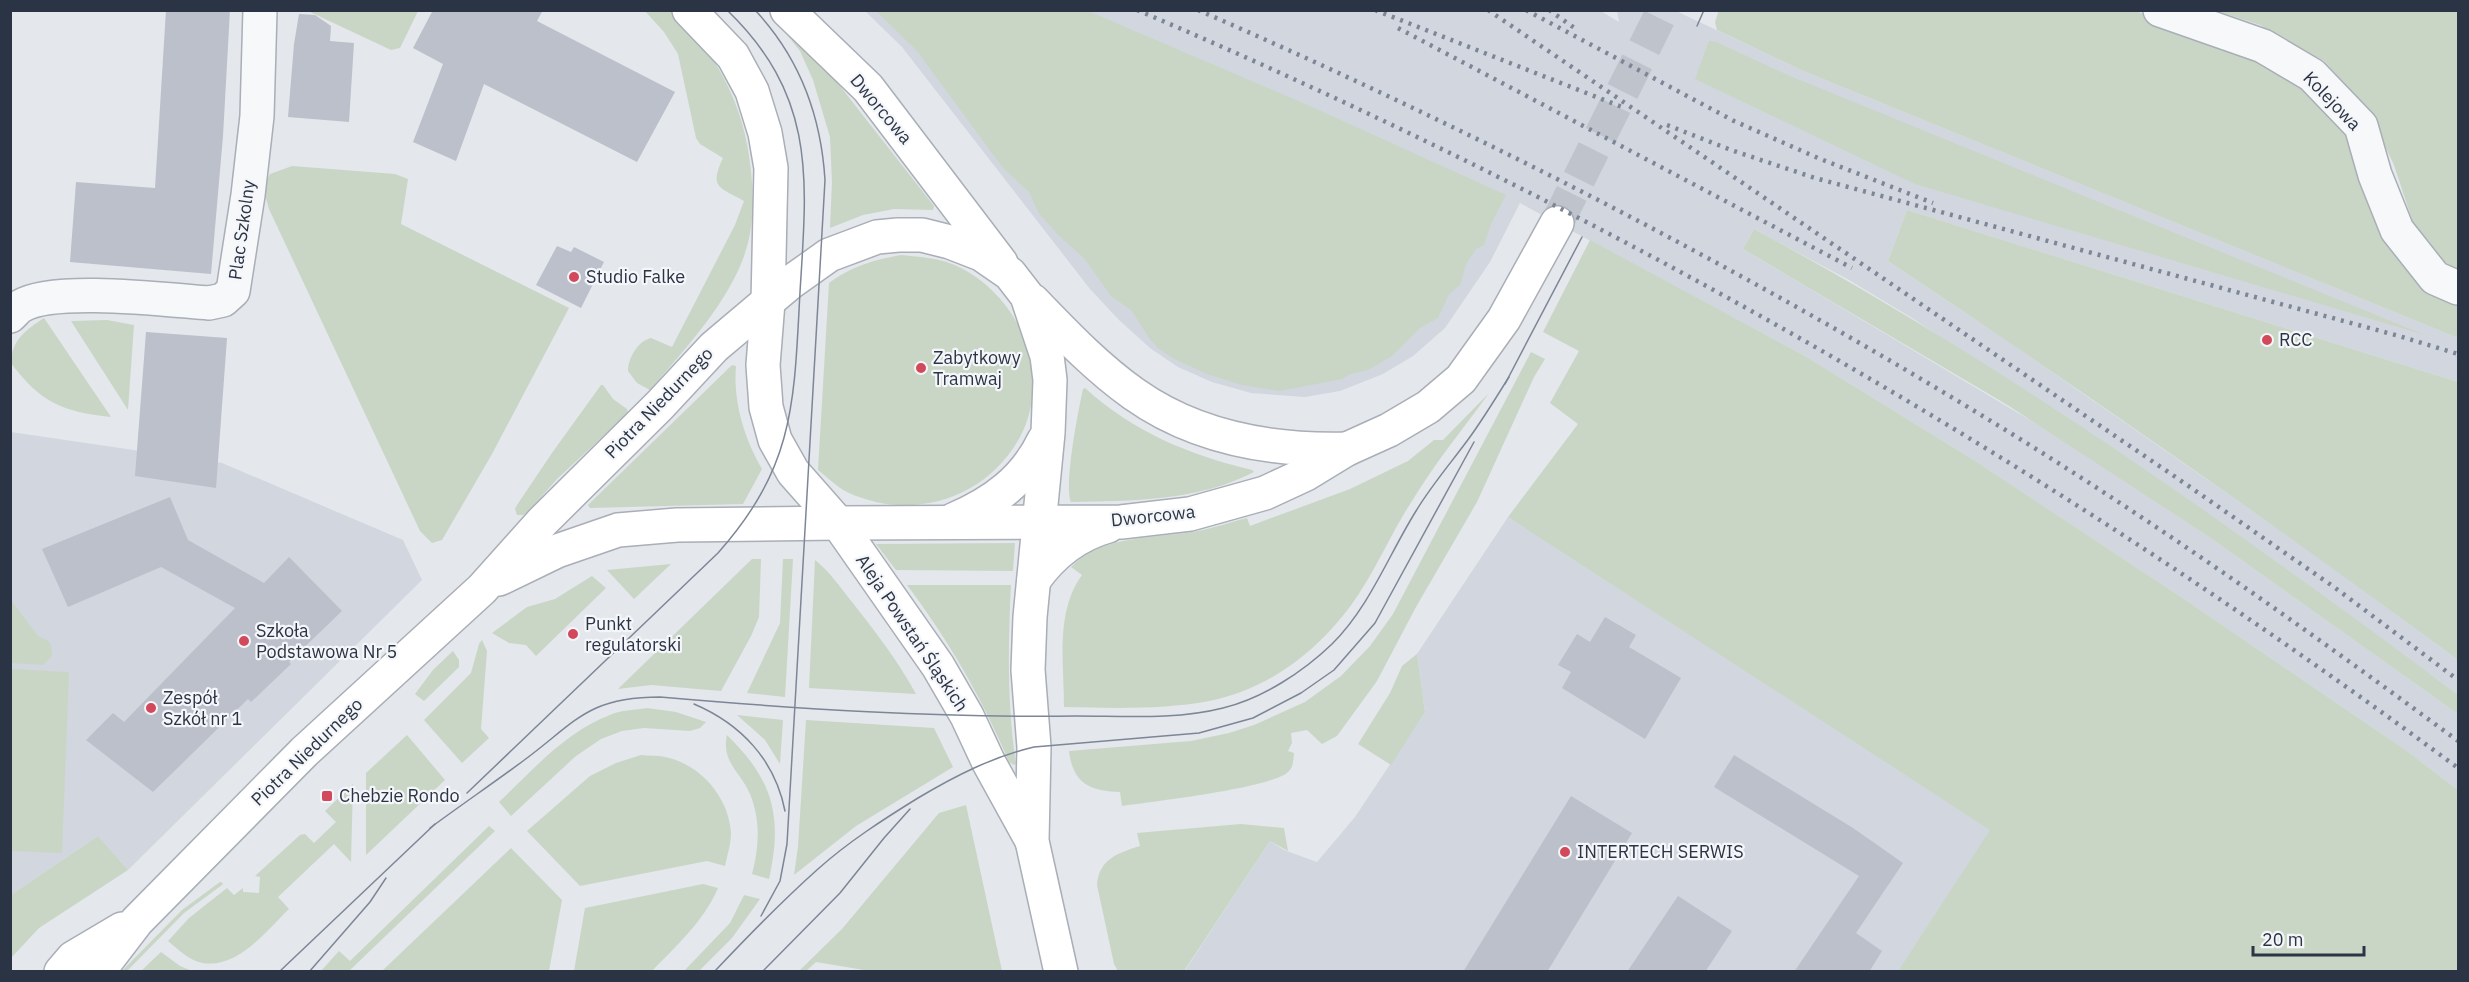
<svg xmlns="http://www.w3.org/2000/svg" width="2469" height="982" viewBox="0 0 2469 982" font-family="'IBM Plex Sans',sans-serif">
<rect width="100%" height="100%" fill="#e4e7ec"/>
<!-- built -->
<g fill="#d2d6de">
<path d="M 1599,10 L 1619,22 L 1617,11 L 1676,11 L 1801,70 L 2458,338 L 2458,382 L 1907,210 L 1888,261 L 2010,343 L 2313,553 L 2458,660 L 2458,695 L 2299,578 L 2171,488 L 1912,318 L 1849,280 L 1754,229 L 1743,249 L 2045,429 L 2212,539 L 2458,714 L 2458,790 L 2407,751 L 2184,599 L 1977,462 L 1805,356 L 1520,203 L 1490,262 L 1445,328 L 1413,356 L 1383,374 L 1340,391 L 1305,397 L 1251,393 L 1212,382 L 1178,367 L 1150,348 L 1119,320 L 1090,289 L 902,47 L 865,11 Z"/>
<path d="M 11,432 L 222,463 L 403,540 L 422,580 L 128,870 L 98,836 L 11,895 Z"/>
<path d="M 1508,517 L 1991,830 L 1898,971 L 1184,972 L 1270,841 L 1284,850 L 1317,862 L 1355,817 L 1425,712 L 1417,654 Z"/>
</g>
<!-- green -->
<g fill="#c9d6c5">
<path d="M 1719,10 L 2136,11 L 2254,58 L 2310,87 L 2348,126 L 2458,296 L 2458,338 L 1801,70 L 1717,30 L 1715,22 Z"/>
<path d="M 308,11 L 418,11 L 400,48 L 391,50 Z"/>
<path d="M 645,11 L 670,11 C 722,56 748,115 752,183 C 754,211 752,238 741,264 C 721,311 683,351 650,390 L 637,383 L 628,371 C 628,358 638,341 651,338 L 672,347 L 735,225 L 744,201 C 719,187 709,188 723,158 L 700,144 L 696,138 L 678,54 L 664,32 Z"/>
<path d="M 768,11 L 818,58 L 934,206 L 933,210 L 894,209 L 863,215 L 830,228 L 832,182 L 830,137 L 813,80 L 800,51 Z"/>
<path d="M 876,11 L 1088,11 L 1310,106 L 1506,195 L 1491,224 L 1484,245 L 1476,249 L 1466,264 L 1460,285 L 1449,294 L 1438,318 L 1420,328 L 1392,356 L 1368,370 L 1350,374 L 1342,379 L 1279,391 L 1242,385 L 1207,374 L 1174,359 L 1158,348 L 1149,338 L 1132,311 L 1111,296 L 1084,258 L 1058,235 L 1038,212 L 1029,192 L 1003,168 L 917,51 Z"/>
<path d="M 2217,11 L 2458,11 L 2458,273 L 2443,266 L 2413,223 L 2394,165 L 2368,110 L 2324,61 L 2260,25 Z"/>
<path d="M 1709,41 L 1716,42 L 1790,76 L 2425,335 L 1915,184 L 1695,79 Z"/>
<path d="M 292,166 L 395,174 L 408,179 L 401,224 L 569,308 L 492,454 L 442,540 L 432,543 L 420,531 L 269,209 L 263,187 L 270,174 Z"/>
<path d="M 1907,210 L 2458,382 L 2458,660 C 2272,522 2081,390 1888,261 Z"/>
<path d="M 1754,229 C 2002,362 2233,527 2458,695 L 2458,714 L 2212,539 L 2009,406 L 1743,249 Z"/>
<path d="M 1590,240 L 1805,356 L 1977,462 L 2184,599 L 2407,751 L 2458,790 L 2458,971 L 1898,971 L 1990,830 L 1508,517 L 1578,424 L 1550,403 L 1579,351 L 1543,332 Z"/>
<path d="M 901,255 C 921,257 941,258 959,267 C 1020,297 1053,374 1020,437 C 986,500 910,522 847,492 C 837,487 827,477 818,470 L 829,283 C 852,266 874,260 901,255 Z"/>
<path d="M 44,318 L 111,417 C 62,412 40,402 11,363 C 11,340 27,329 44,318 Z"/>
<path d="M 107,320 L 134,325 L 128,410 L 71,321 Z"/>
<path d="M 1531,352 L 1545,359 L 1534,377 L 1477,502 L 1416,607 L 1377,681 L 1337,736 L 1322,744 L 1307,730 L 1291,733 L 1292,743 L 1288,751 L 1294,753 C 1293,759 1294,766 1289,771 C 1275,788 1150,802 1122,806 L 1120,792 C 1089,791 1073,783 1069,751 L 1191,741 L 1229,733 L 1254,725 L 1305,702 L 1341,676 L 1370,646 L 1393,614 Z"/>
<path d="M 732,365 L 736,366 C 733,401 744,438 762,469 L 743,504 L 590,508 L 588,505 Z"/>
<path d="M 601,385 L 603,385 L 613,399 L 627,409 L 628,413 L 557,479 L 528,512 L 523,515 L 517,515 L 515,509 L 517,505 L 552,453 Z"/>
<path d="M 1085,388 C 1133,432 1190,455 1252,470 L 1254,472 C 1199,501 1131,501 1071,502 C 1064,484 1078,412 1083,389 Z"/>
<path d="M 1489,393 C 1463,429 1435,463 1412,501 C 1393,530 1379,563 1360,592 C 1326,645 1272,689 1209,701 C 1162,710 1111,708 1064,707 C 1064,664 1055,612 1082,575 L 1071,567 C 1102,534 1156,539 1198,531 C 1214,528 1231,522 1247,518 L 1250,526 L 1350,489 L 1408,461 L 1434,440 L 1443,440 Z"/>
<path d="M 1015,543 L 1013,571 L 896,570 L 876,544 Z"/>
<path d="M 752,559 L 761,559 L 759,617 L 751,636 L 721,691 L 651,685 L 618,689 Z"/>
<path d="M 783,559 L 793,559 L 785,697 L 747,693 L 780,623 Z"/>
<path d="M 815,560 C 830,572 840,587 852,602 C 875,631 898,661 916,694 L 809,688 Z"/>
<path d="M 671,564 L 634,599 L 607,570 Z"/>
<path d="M 592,576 L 606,588 L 536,656 L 526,645 L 509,643 L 492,633 L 527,607 L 555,599 Z"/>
<path d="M 907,585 L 1011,585 C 1008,645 1007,704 1016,764 L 1014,765 L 1009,762 C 982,698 949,641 907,585 Z"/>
<path d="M 10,599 L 38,636 L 47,640 L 51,645 L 52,656 L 43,665 L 11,663 Z"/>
<path d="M 482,640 L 487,651 L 481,729 L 489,738 L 462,763 L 424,720 L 471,673 L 479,644 Z"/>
<path d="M 453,651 L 459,660 L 459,667 L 424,701 L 415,694 L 433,670 Z"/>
<path d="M 1417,654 L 1425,712 L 1391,765 L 1358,744 L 1390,693 L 1402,666 Z"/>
<path d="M 11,669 L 69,672 L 62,853 L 11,851 Z"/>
<path d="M 647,708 L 676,712 L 706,722 L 700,728 L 690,731 L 644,728 L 622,731 L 601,739 L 576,756 L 511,816 L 499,802 C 533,770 565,732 610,715 C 621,710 635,710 647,708 Z"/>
<path d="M 737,715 L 783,720 L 780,764 L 765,740 Z"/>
<path d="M 806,720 L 934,728 L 953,767 L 856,826 L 794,875 L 798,847 Z"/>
<path d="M 407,735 L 445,780 L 366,855 L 366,773 Z"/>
<path d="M 727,735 C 773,780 783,816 769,879 L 752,874 C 759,847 761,821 750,794 C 740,771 721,762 727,735 Z"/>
<path d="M 641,755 C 649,756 657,755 665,757 C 700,764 729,797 731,833 C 731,844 727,856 725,866 L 707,861 L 580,886 L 527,831 L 590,776 L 616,763 Z"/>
<path d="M 353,784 L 351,862 L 334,844 L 278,897 L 289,909 C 267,930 238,969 203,963 C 189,961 178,949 168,941 L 189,918 L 227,888 L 234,895 L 243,888 L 243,892 L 259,893 L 260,877 L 255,876 L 300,835 L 305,834 L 314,843 L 336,822 L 325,811 Z"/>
<path d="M 966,805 L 1002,971 L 870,971 L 816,962 L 806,971 L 799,971 L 842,929 L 939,813 Z"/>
<path d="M 1241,824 L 1284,828 L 1288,851 L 1270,841 L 1184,971 L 1118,971 L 1114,964 L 1097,885 C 1099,859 1118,853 1140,846 L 1137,833 Z"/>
<path d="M 489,826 L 495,831 L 349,971 L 321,971 L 339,951 L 350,961 Z"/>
<path d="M 98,836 L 128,870 L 39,928 L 11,958 L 11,895 Z"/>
<path d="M 511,848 L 562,900 L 549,971 L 382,971 Z"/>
<path d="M 220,882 L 223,883 L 222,885 L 184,913 L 127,971 L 122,971 L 182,910 Z"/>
<path d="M 703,884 L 718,888 C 704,921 676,946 652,971 L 574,971 L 585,908 Z"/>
<path d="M 744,895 L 760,899 L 732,938 L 699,971 L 684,971 L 730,923 Z"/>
<path d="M 161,952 L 180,966 L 192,971 L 141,971 Z"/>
</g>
<!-- building -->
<g fill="#bbc0ca">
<path d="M 166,10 L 230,10 L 223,136 L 211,274 L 70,262 L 76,182 L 155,188 Z"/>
<path d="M 433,10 L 543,10 L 537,21 L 675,92 L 637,162 L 484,84 L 456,161 L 413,142 L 443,64 L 413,48 Z"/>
<path d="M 299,14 L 315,15 L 331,26 L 330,41 L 354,43 L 349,122 L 288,117 L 294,44 Z"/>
<path d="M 557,246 L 571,252 L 574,247 L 604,262 L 581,308 L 536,285 Z"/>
<path d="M 146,332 L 227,338 L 216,488 L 135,476 Z"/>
<path d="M 170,497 L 188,540 L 264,583 L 289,557 L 342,611 L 289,662 L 291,664 L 251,702 L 248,699 L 153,792 L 86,740 L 113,713 L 124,722 L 235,608 L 161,567 L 68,607 L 42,549 Z"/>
<path d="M 1605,617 L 1636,635 L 1629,647 L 1681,678 L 1645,739 L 1562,688 L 1571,672 L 1558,665 L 1577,634 L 1590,642 Z"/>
<path d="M 1734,755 L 1853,828 L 1903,863 L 1856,933 L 1882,951 L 1869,972 L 1794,972 L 1859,876 L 1714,787 Z"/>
<path d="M 1571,796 L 1632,833 L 1547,972 L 1463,972 Z"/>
<path d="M 1678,896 L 1732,931 L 1705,972 L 1627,972 Z"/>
</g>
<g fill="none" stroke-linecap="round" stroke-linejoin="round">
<!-- secondary-tunnel -->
<path stroke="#bfc3cb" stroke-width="33" stroke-dasharray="33 16" stroke-linecap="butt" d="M 1557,223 L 1663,10"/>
<!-- street casing -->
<g stroke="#a9aeb7" stroke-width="36">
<g id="street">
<path d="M 2160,10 L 2263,46 L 2312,75 L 2361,126 L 2375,175 L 2397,230 L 2435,278 L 2458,288"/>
<path d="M 10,316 C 14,313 17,308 21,306 C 53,286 168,300 209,303 L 223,300 L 233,291 L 248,195 L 257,116 L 260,10"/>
</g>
</g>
<!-- secondary casing -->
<g stroke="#a9aeb7" stroke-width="36">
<g id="secondary">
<path d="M 689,10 L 733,56 L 752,91 L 765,133 L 771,168 L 768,302 L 763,365 L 766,407 L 775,440 L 793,472 L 838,523 L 938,666 L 967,716 L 988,761 L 1031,839"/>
<path d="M 787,10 L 868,88 L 1001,263"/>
<path d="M 1033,301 C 1065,334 1096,367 1134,394 C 1196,438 1271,451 1347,449"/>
<path d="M 953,520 C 993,503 1025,480 1044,440"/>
<path d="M 499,579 L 557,551 L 618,530 L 677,525 L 838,523 L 1121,522 L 1190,514 L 1265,493 L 1306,474 L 1347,449 L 1389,430 L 1428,407 L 1461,379 L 1504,319 L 1557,223"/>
<path d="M 1034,580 C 1053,553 1076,535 1108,526"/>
<path d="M 61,972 L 73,958 L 122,929"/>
<path d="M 98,972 L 137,921 L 304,752 L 482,589 L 542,522 L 660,405 L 714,347 L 791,282 L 829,255 L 877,237 L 898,235 L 922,235 L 950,242 L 981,254 L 1010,274 L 1027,296 L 1047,356 L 1050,380 L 1048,433 L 1030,617 L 1028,670 L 1034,747 L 1032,841 L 1061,972"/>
</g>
</g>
<!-- street -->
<use href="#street" stroke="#f7f8fa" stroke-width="33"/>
<!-- secondary -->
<use href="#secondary" stroke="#fff" stroke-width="33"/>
<!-- tram -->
<g stroke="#7d8696" stroke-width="1.5">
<path d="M 755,10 C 800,58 821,115 825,180 L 787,844 L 780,881 L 761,916"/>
<path d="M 1697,26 L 1704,10"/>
<path d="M 1505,384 L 1582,237"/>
<path d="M 694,704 C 741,724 775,760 785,811"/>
<path d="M 467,793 L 718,553 C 795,466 794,403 800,292 C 807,179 817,97 727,10"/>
<path d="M 430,828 C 461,805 492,784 523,761 C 576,722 587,697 660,697 C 799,709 937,718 1076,716 C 1125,716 1176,720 1223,708 C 1263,698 1303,672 1332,644 C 1370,606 1388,556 1416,511 C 1431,486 1450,464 1467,441 C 1482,421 1495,399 1509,377"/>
<path d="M 279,972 L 435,824"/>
<path d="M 309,972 L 370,902 L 386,878"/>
<path d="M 714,972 C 748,936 782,901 818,869 C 848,842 884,819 918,798 C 955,776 992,757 1034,747 L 1199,733 L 1253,718 L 1301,693 L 1334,670 L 1375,623 L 1474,442"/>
<path d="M 762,972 L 840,893 L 884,838 L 910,809"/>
</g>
<!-- rail -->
<g stroke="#7d8696" stroke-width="4.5" stroke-dasharray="3 6" stroke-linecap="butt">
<path d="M 1137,10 C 1606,209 2050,465 2458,768"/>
<path d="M 1198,10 C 1472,129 1745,270 1999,426 C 2157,523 2309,631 2458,741"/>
<path d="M 1375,10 L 1622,107"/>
<path d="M 1488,10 L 2177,478 L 2334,587 L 2458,680"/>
<path d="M 1526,10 L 1734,121 L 1818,158 L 1933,203"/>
<path d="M 1549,10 L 1576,29"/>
<path d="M 1398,28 L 1852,268"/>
<path d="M 1667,125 L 1731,150 L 1815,178 L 2399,336 L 2458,354"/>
</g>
</g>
<!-- markers -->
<g fill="#d1495b" stroke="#f4f6f9" stroke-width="2">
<circle cx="574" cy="277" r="6"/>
<circle cx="2267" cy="340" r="6"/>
<circle cx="921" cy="368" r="6"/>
<circle cx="573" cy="634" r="6"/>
<circle cx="244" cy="641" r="6"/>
<circle cx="151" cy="708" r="6"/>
<rect x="321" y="790" width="12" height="12" rx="3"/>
<circle cx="1565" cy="852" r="6"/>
</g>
<g text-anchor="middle" stroke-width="4.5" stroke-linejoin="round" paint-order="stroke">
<!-- street labels -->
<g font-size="18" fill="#2b3445" stroke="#f4f6f9">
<text transform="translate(2332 101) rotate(46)" y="6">Kolejowa</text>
<text transform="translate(881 109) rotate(50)" y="6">Dworcowa</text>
<text transform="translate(242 230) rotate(-82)" y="6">Plac Szkolny</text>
<text transform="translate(659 403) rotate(-46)" y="6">Piotra Niedurnego</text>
<text transform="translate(1153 516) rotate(-6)" y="6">Dworcowa</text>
<text transform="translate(912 633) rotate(56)" y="6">Aleja Powstań Śląskich</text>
<text transform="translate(307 752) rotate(-44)" y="6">Piotra Niedurnego</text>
</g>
<!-- poi labels -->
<g font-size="18" fill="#2b3445" stroke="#f4f6f9" text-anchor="start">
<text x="586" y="283">Studio Falke</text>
<text x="2279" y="346">RCC</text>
<text x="933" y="364">Zabytkowy<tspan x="933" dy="21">Tramwaj</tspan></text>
<text x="585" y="630">Punkt<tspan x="585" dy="21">regulatorski</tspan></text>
<text x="256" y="637">Szkoła<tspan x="256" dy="21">Podstawowa Nr 5</tspan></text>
<text x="163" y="704">Zespół<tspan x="163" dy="21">Szkół nr 1</tspan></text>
<text x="339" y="802">Chebzie Rondo</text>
<text x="1577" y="858">INTERTECH SERWIS</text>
</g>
</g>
<!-- border -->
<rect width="2469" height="982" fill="none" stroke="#2b3445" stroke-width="24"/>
<!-- scale -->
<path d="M2253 946v9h111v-9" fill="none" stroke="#2b3445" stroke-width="3"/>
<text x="2262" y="946" font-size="18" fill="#2b3445" stroke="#f4f6f9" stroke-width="4.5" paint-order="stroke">20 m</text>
</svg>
